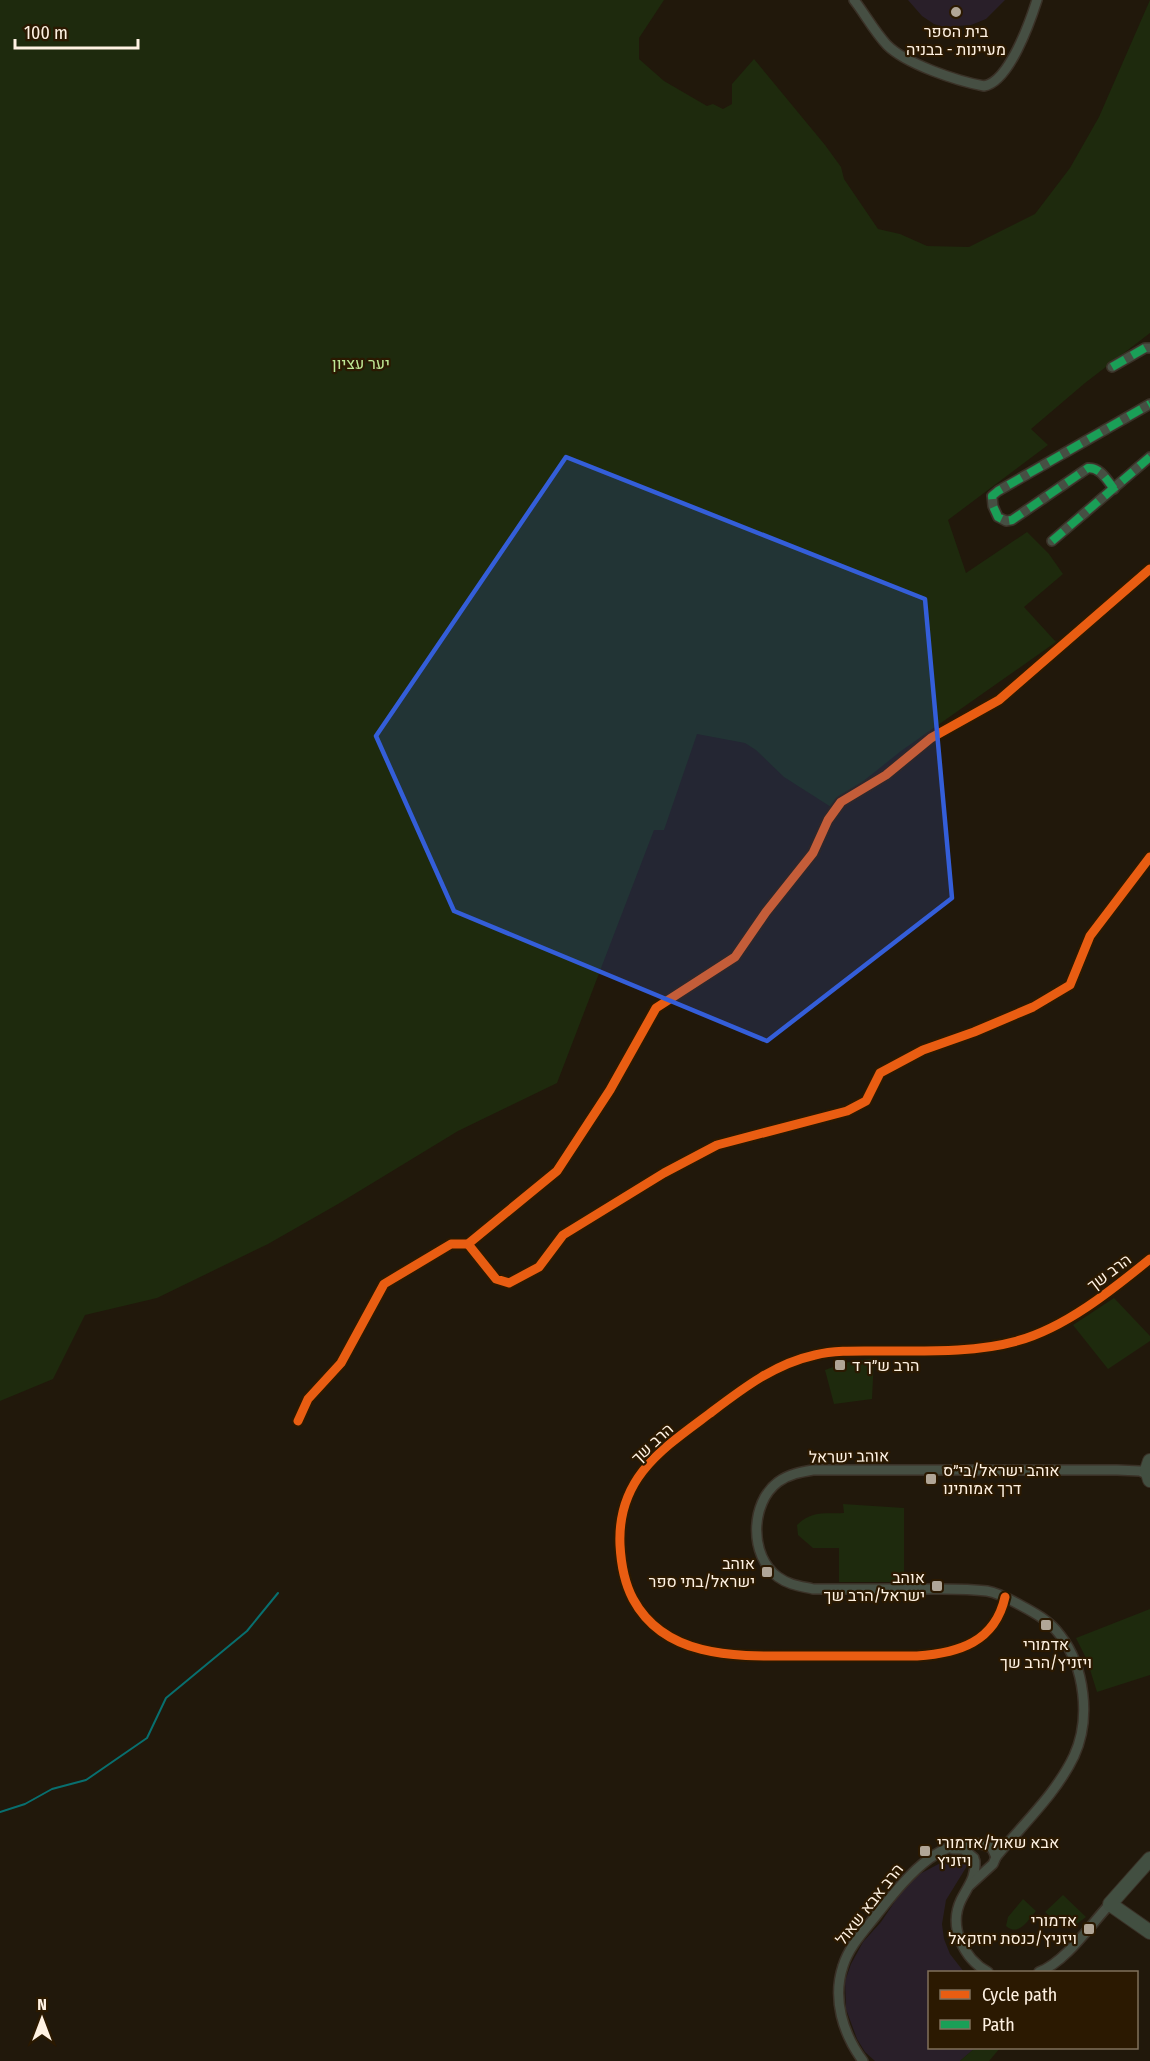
<svg xmlns="http://www.w3.org/2000/svg" width="1150" height="2061" viewBox="0 0 1150 2061" font-family="'Fira Sans Condensed',Heebo,sans-serif">
<rect width="100%" height="100%" fill="#21180b"/>
<!-- education -->
<g fill="#291f29">
<path d="M 908,0 L 1005,0 L 986,19 L 971,25 L 944,27 L 934,24 L 922,16 Z"/>
<path d="M 952,1857 L 963,1857 L 967,1866 L 946,1900 L 942,1924 L 944,1939 L 950,1954 L 964,1972 L 930,1972 L 930,2048 L 975,2048 L 960,2061 L 875,2061 L 865,2052 L 857,2039 L 846,2009 L 845,1981 L 851,1964 L 863,1942 L 881,1922 L 910,1879 Z"/>
</g>
<!-- green -->
<g fill="#1e2a0d">
<path d="M 0,0 L 664,0 L 639,38 L 639,59 L 664,81 L 707,106 L 713,104 L 723,109 L 732,104 L 732,84 L 754,59 L 825,145 L 841,167 L 844,179 L 878,229 L 900,234 L 927,246 L 969,247 L 1035,214 L 1070,168 L 1099,117 L 1150,0 L 1150,333 L 1085,383 L 1031,429 L 1048,445 L 948,520 L 966,573 L 1027,532 L 1049,554 L 1063,574 L 1024,607 L 1056,642 L 901,751 L 831,807 L 784,777 L 756,750 L 745,743 L 697,734 L 664,830 L 654,830 L 557,1083 L 458,1131 L 338,1204 L 268,1244 L 157,1298 L 85,1315 L 53,1379 L 0,1401 Z"/>
<path d="M 1114,1298 L 1150,1336 L 1150,1341 L 1108,1369 L 1073,1325 Z"/>
<path d="M 874,1358 L 872,1399 L 834,1404 L 825,1370 L 844,1363 Z"/>
<path d="M 843,1504 L 904,1508 L 904,1582 L 839,1582 L 839,1548 L 813,1548 L 798,1535 L 797,1525 C 812,1510 824,1514 844,1513 Z"/>
<path d="M 1150,1609 L 1150,1675 L 1097,1692 L 1087,1660 L 1076,1638 Z"/>
<path d="M 1063,1895 L 1086,1917 L 1074,1926 L 1071,1925 L 1064,1918 L 1052,1918 L 1045,1912 Z"/>
<path d="M 1023,1899 L 1036,1911 C 1028,1920 1019,1937 1006,1926 L 1008,1917 Z"/>
<path d="M 975,2048 L 1000,2048 L 989,2061 L 960,2061 Z"/>
</g>
<g fill="none" stroke-linecap="round" stroke-linejoin="round">
<!-- stream -->
<path stroke="#086f6f" stroke-width="2" d="M 0,1812 L 25,1804 L 52,1789 L 86,1780 L 147,1738 L 166,1698 L 247,1631 L 278,1593"/>
<!-- street casing -->
<g stroke="#3a3127" stroke-width="12">
<g id="street">
<path d="M 854,0 C 865,14 874,31 887,45 C 906,64 957,81 984,86 C 1009,82 1030,22 1037,0"/>
<path d="M 1112,367 L 1145,348 L 1150,348"/>
<path d="M 1114,489 C 1107,480 1100,467 1088,468 L 1012,520 L 1006,521 L 998,517 L 993,506 L 992,496 L 998,491 L 1150,404"/>
<path d="M 1052,541 L 1150,457"/>
<path d="M 468,1244 L 496,1279 L 509,1283 L 539,1267 L 563,1235 L 664,1173 L 717,1145 L 847,1111 L 866,1101 L 880,1073 L 923,1050 L 974,1032 L 1033,1007 L 1070,985 L 1090,936 L 1150,857"/>
<path d="M 298,1421 L 308,1399 L 341,1363 L 384,1284 L 451,1244 L 468,1244 L 557,1171 L 610,1090 L 656,1008 L 735,957 L 766,912 L 813,853 L 828,820 L 841,802 L 886,775 L 931,738 L 999,700 L 1150,569"/>
<path d="M 1005,1597 C 995,1642 959,1653 917,1656 C 880,1656 843,1656 806,1656 C 744,1656 667,1662 633,1599 C 624,1582 621,1564 620,1545 C 617,1478 662,1449 709,1414 C 742,1389 774,1364 815,1355 C 836,1350 859,1351 881,1351 C 926,1351 973,1353 1017,1341 C 1065,1328 1112,1290 1150,1259"/>
<path d="M 953,1849 L 963,1849 L 974,1858"/>
<path d="M 975,1861 C 976,1878 968,1886 961,1900 C 948,1927 964,1959 988,1972"/>
<path d="M 970,1885 L 993,1864 L 996,1857 C 1022,1825 1056,1794 1074,1756 C 1091,1719 1085,1667 1060,1635 C 1050,1621 1035,1613 1020,1605 C 1009,1599 999,1593 987,1591 C 964,1588 941,1589 918,1589 C 883,1589 848,1589 813,1589 C 800,1586 789,1585 778,1577 C 749,1556 750,1503 778,1482 C 789,1474 801,1472 813,1470 L 1117,1470 L 1140,1471 L 1147,1474"/>
<path d="M 1039,1972 C 1066,1962 1091,1924 1110,1904"/>
<path d="M 863,2061 C 843,2034 832,1999 843,1966 C 849,1946 865,1930 878,1913 C 903,1882 945,1826 992,1848 L 996,1857"/>
</g>
</g>
<!-- secondary casing -->
<g stroke="#3a3127" stroke-width="16">
<g id="secondary">
<path d="M 1150,1461 L 1147,1470 L 1150,1480"/>
<path d="M 1150,1859 L 1110,1904 L 1150,1932"/>
</g>
</g>
<!-- street -->
<use href="#street" stroke="#464f43" stroke-width="9"/>
<!-- secondary -->
<use href="#secondary" stroke="#424f41" stroke-width="14"/>
<!-- quiet -->
<g stroke="#1a9f57" stroke-width="8" stroke-dasharray="15 8" stroke-linecap="butt">
<path d="M 1112,367 L 1145,348 L 1150,348"/>
<path d="M 1114,489 C 1107,480 1100,467 1088,468 L 1012,520 L 1006,521 L 998,517 L 993,506 L 992,496 L 998,491 L 1150,404"/>
<path d="M 1052,541 L 1150,457"/>
</g>
<!-- cycleway casing -->
<g stroke="#2b1901" stroke-width="13">
<g id="cycleway">
<path d="M 468,1244 L 496,1279 L 509,1283 L 539,1267 L 563,1235 L 664,1173 L 717,1145 L 847,1111 L 866,1101 L 880,1073 L 923,1050 L 974,1032 L 1033,1007 L 1070,985 L 1090,936 L 1150,857"/>
<path d="M 298,1421 L 308,1399 L 341,1363 L 384,1284 L 451,1244 L 468,1244 L 557,1171 L 610,1090 L 656,1008 L 735,957 L 766,912 L 813,853 L 828,820 L 841,802 L 886,775 L 931,738 L 999,700 L 1150,569"/>
<path d="M 1005,1597 C 995,1642 959,1653 917,1656 C 880,1656 843,1656 806,1656 C 744,1656 667,1662 633,1599 C 624,1582 621,1564 620,1545 C 617,1478 662,1449 709,1414 C 742,1389 774,1364 815,1355 C 836,1350 859,1351 881,1351 C 926,1351 973,1353 1017,1341 C 1065,1328 1112,1290 1150,1259"/>
</g>
</g>
<!-- cycleway -->
<use href="#cycleway" stroke="#e95d12" stroke-width="9"/>
</g>
<!-- marked area -->
<path fill="#345ed9" fill-opacity="0.2" stroke="#345ed9" stroke-width="4.5" stroke-linejoin="round" d="M 566,457 L 925,599 L 952,898 L 767,1041 L 454,911 L 376,736 Z"/>
<!-- markers -->
<g fill="#b1a697" stroke="#2b1901" stroke-width="2">
<circle cx="956" cy="12" r="6"/>
<rect x="834" y="1359" width="12" height="12" rx="3"/>
<rect x="925" y="1473" width="12" height="12" rx="3"/>
<rect x="761" y="1566" width="12" height="12" rx="3"/>
<rect x="931" y="1580" width="12" height="12" rx="3"/>
<rect x="1040" y="1619" width="12" height="12" rx="3"/>
<rect x="919" y="1845" width="12" height="12" rx="3"/>
<rect x="1083" y="1923" width="12" height="12" rx="3"/>
</g>
<g text-anchor="middle" stroke-width="4.5" stroke-linejoin="round" paint-order="stroke">
<!-- poi labels -->
<g font-size="16" fill="#fff2e3" stroke="#2b1901" text-anchor="start">
<text x="956" y="37" text-anchor="middle">בית הספר<tspan x="956" dy="18">מעיינות - בבניה</tspan></text>
<text x="852" y="1371">הרב ש״ך ד</text>
<text x="943" y="1476">אוהב ישראל/בי״ס<tspan x="943" dy="18">דרך אמותינו</tspan></text>
<text x="755" y="1569" text-anchor="end">אוהב<tspan x="755" dy="18">ישראל/בתי ספר</tspan></text>
<text x="925" y="1583" text-anchor="end">אוהב<tspan x="925" dy="18">ישראל/הרב שך</tspan></text>
<text x="1046" y="1650" text-anchor="middle">אדמורי<tspan x="1046" dy="18">ויזניץ/הרב שך</tspan></text>
<text x="937" y="1848">אבא שאול/אדמורי<tspan x="937" dy="18">ויזניץ</tspan></text>
<text x="1077" y="1926" text-anchor="end">אדמורי<tspan x="1077" dy="18">ויזניץ/כנסת יחזקאל</tspan></text>
</g>
<!-- park labels -->
<g font-size="16" fill="#bee895" stroke="#2b1901">
<text x="361" y="369">יער עציון</text>
</g>
<!-- street labels -->
<g font-size="16" fill="#fff2e3" stroke="#2b1901">
<text transform="translate(1109 1272) rotate(-37)" y="6">הרב שך</text>
<text transform="translate(652 1443) rotate(-43)" y="6">הרב שך</text>
<text transform="translate(849 1456) rotate(-1)" y="6">אוהב ישראל</text>
<text transform="translate(869 1904) rotate(-52)" y="6">הרב אבא שאול</text>
</g>
</g>
<!-- legend -->
<rect x="928" y="1971" width="210" height="78" fill="#2b1901" stroke="#80705b" stroke-width="1.5"/>
<rect x="940" y="1990" width="30" height="9" fill="#e95d12" stroke="#80705b" stroke-width="1.5"/>
<text x="982" y="2001" font-size="18" fill="#fff2e3">Cycle path</text>
<rect x="940" y="2020" width="30" height="9" fill="#1a9f57" stroke="#80705b" stroke-width="1.5"/>
<text x="982" y="2031" font-size="18" fill="#fff2e3">Path</text>
<!-- north arrow -->
<g transform="translate(42 2019)" stroke="#2b1901" stroke-width="4.5" paint-order="stroke">
<path d="M0-4.5L10 22L0 15L-10 22Z" fill="#fff2e3"/>
<text y="-9" font-size="16" font-weight="bold" text-anchor="middle" fill="#fff2e3">N</text>
</g>
<!-- scale -->
<path d="M15 39v9h123v-9" fill="none" stroke="#fff2e3" stroke-width="3"/>
<text x="24" y="39" font-size="18" fill="#fff2e3" stroke="#2b1901" stroke-width="4.5" paint-order="stroke">100 m</text>
</svg>
